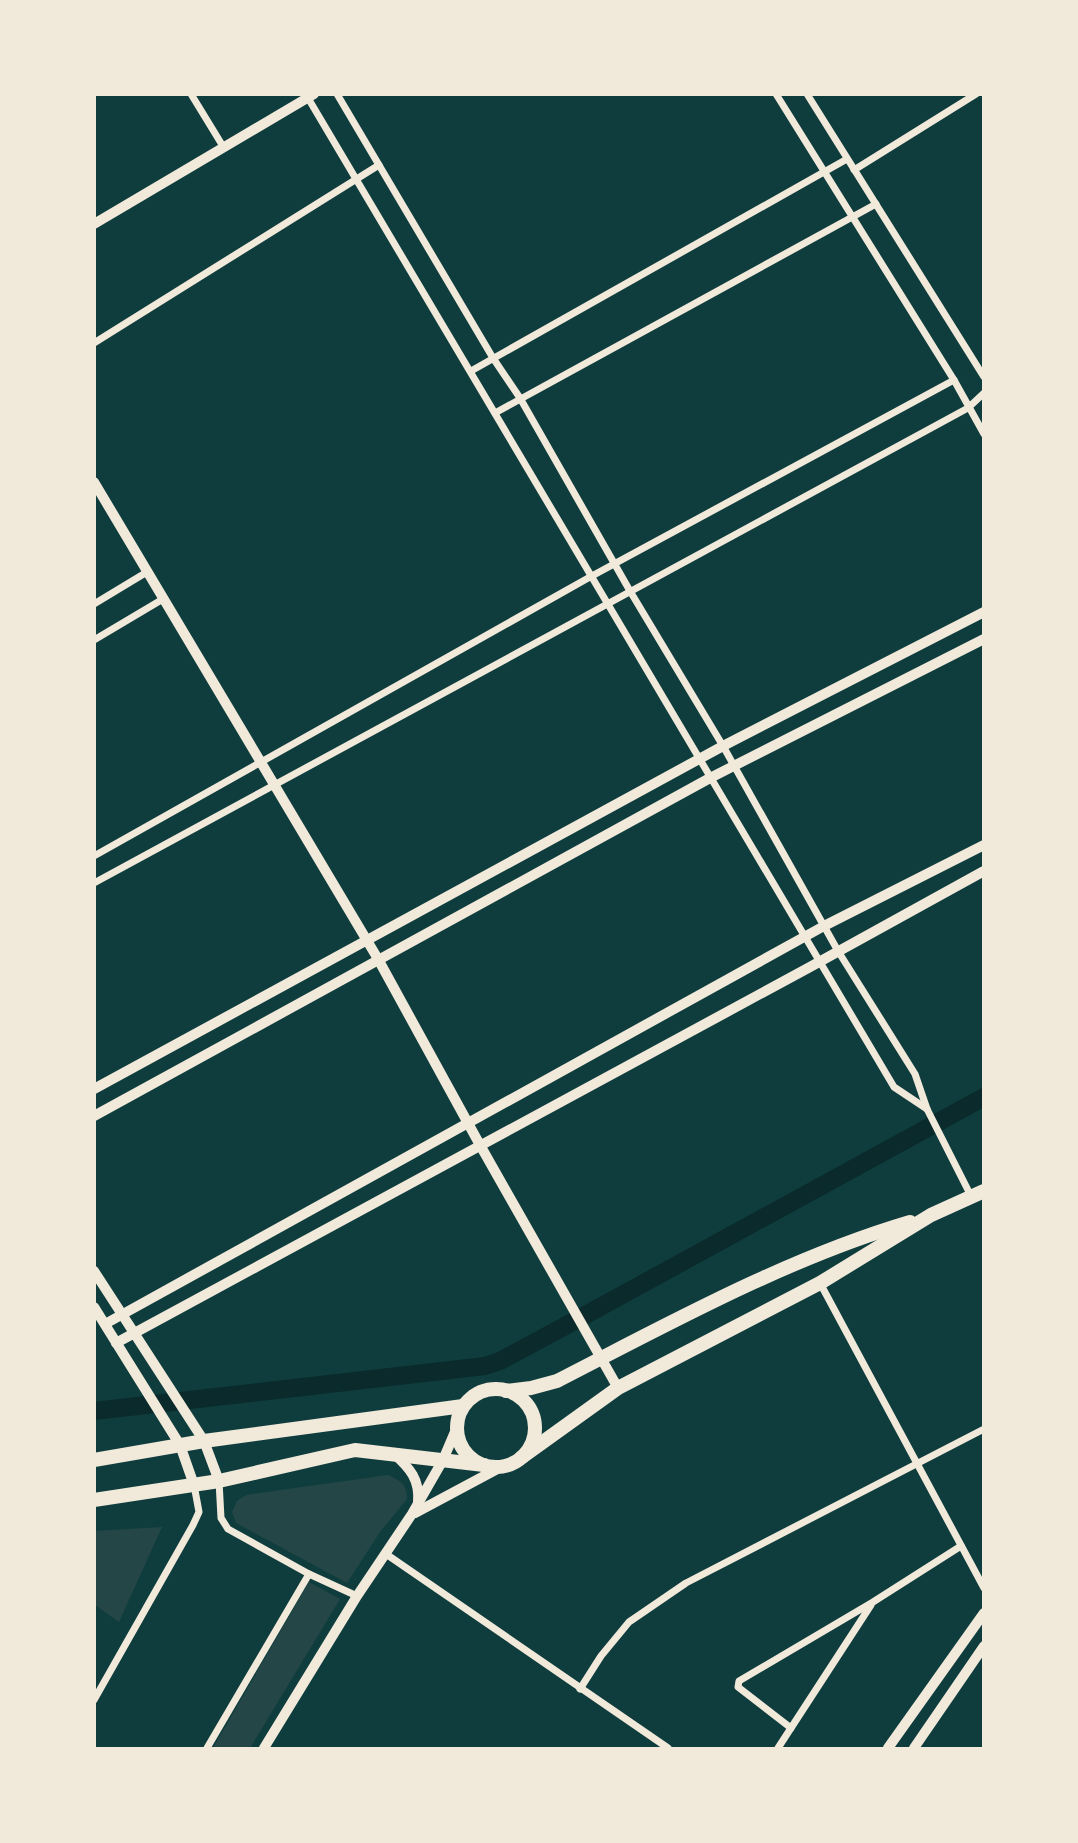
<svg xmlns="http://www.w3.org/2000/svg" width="1078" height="1843" viewBox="0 0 1078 1843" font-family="'Noto Sans',sans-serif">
<rect width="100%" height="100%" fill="#0f3d3e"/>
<!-- green -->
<g fill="#244646">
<path d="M 388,1475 C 401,1481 407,1484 407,1499 L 380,1532 L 347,1583 L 236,1523 L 232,1512 L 237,1501 L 246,1495 Z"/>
<path d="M 162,1527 L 119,1622 L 95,1605 L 95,1531 Z"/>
<path d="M 309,1582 L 340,1599 L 250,1748 L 213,1748 Z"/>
</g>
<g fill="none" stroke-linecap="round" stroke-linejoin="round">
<!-- canal -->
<path stroke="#0a2a2b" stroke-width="18" d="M 94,1411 L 485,1366 L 500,1361 L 580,1318 L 984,1097"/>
<!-- minor -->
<g stroke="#f1e9da" stroke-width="7">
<path d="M 191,94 L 224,148"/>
<path d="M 337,94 L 493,358 L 520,398 L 630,591 L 723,746 L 838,951 L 915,1074 L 927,1109 L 971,1196"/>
<path d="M 776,94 L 954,380 L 984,434"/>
<path d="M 807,94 L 984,377"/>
<path d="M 308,98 L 894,1087 L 927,1109"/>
<path d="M 854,170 L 976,94"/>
<path d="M 94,343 L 379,165"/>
<path d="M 471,371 L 847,159"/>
<path d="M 495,413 L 876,204"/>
<path d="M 94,604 L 147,572"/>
<path d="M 94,640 L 163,599"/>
<path d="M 94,856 L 590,577 L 954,380"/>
<path d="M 94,883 L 968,408 L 984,393"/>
<path d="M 820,1283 L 984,1588"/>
<path d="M 219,1481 L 221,1518 L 228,1529 L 309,1574 L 357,1596"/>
<path d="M 386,1554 L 668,1748"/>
<path d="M 580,1689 L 601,1656 L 629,1622 L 686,1583 L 984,1429"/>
<path d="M 94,1700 L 193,1525 L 199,1512 L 194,1485"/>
<path d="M 791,1728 L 738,1687 L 739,1681 L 873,1602 L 961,1546"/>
<path d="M 207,1748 L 309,1574"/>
<path d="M 778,1748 L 871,1605"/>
</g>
<!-- tertiary -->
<g stroke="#f1e9da" stroke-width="10">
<path d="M 94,224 L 314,94"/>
<path d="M 94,482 L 378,959 L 480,1145 L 618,1388"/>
<path d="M 94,1089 L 723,746 L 984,612"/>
<path d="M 94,1116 L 710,778 L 984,639"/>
<path d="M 94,1271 L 204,1441 L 219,1481"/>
<path d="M 94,1307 L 180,1445 L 194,1485"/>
<path d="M 105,1324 L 824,926 L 984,845"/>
<path d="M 116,1343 L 810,967 L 984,871"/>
<path d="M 394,1454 C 410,1468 420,1480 418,1502"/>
<path d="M 415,1513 L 501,1467"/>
<path d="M 264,1748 L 357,1596 L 412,1514 L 443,1460 L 457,1427"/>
<path d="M 888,1748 L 984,1613"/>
<path d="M 914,1748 L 984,1646"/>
</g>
<!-- primary -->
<g stroke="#f1e9da" stroke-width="14">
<circle cx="496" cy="1428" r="39"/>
<path d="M 506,1391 L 531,1388 L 557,1381 C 670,1323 788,1258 910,1222"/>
<path d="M 522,1457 L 618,1388 L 820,1283 L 931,1215 L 984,1191"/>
<path d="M 94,1460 L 204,1441 L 463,1406"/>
<path d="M 94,1500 L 219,1481 L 355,1450 L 484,1465"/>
</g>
</g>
<!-- border -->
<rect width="1078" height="1843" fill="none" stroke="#f1e9da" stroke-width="192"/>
</svg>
